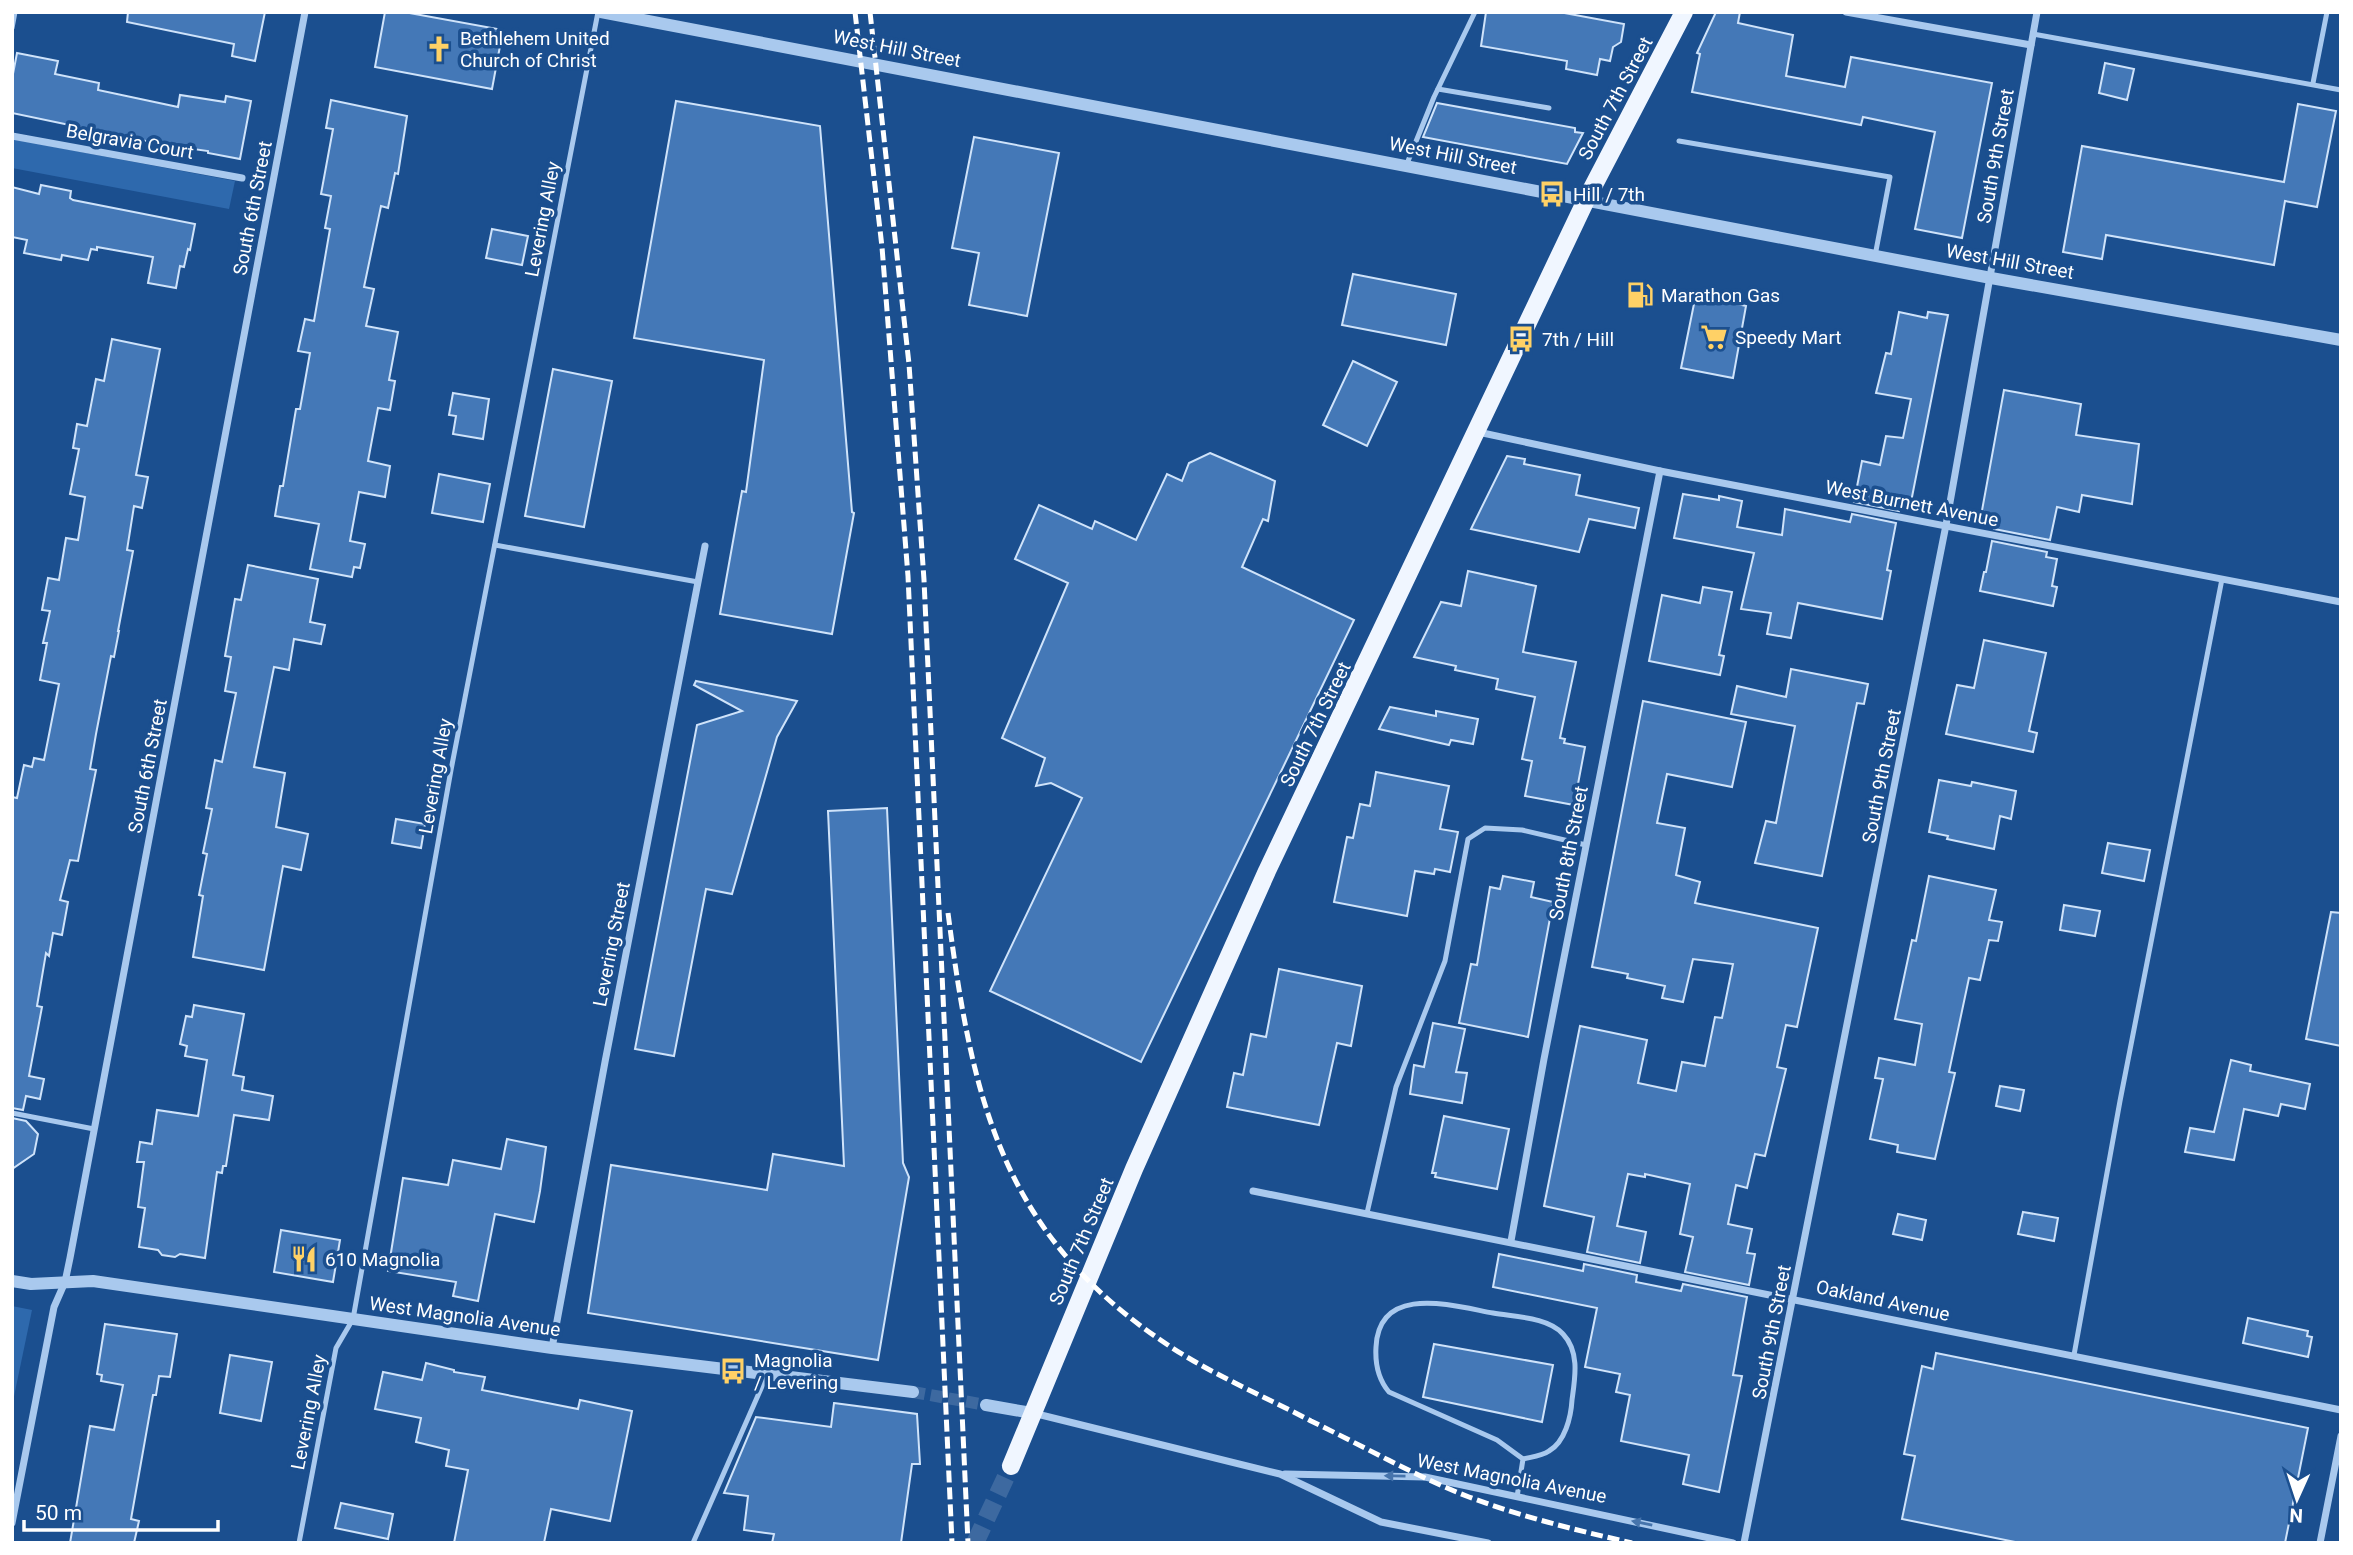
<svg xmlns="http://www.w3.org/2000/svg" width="2353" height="1555" viewBox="0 0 2353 1555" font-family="Roboto,sans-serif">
<rect width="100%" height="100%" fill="#1b4f8f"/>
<!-- green -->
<g fill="#2e69ad">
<path d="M 12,139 L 235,181 L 229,209 L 12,168 Z"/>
<path d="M 12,1306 L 32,1310 L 12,1406 Z"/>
</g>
<!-- building -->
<g fill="#4478b7" stroke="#cfe3fa" stroke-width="2">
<path d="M 128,12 L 265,12 L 255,61 L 232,56 L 234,44 L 127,22 Z"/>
<path d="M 385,12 L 404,12 L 503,30 L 492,89 L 375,67 Z"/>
<path d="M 1486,12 L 1559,12 L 1624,24 L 1621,42 L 1613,47 L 1610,61 L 1600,59 L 1597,75 L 1566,69 L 1567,61 L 1481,46 Z"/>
<path d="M 1716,12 L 1740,12 L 1738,23 L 1793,35 L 1786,76 L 1845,87 L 1851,57 L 1992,83 L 1962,238 L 1915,229 L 1935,132 L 1863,117 L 1861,125 L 1692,92 L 1700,54 L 1697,53 Z"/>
<path d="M 17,53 L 58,61 L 55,74 L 99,83 L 98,90 L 178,107 L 180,95 L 225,102 L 226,96 L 251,101 L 240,159 L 208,153 L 208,151 L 165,145 L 12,113 L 12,79 Z"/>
<path d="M 2105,63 L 2134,69 L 2127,100 L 2099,93 Z"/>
<path d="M 331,100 L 407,116 L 398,174 L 395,173 L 388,208 L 381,206 L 364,287 L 374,289 L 366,326 L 398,332 L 389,380 L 395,381 L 390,410 L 378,408 L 368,461 L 390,466 L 385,497 L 359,492 L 350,541 L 365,544 L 360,568 L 354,567 L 352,577 L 310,569 L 319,524 L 275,516 L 280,486 L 283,486 L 296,409 L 300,409 L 310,353 L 298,351 L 305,319 L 314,321 L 330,229 L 325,228 L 331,196 L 321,194 L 333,129 L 326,128 Z"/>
<path d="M 676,101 L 820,126 L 852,512 L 854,513 L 832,634 L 720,614 L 742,491 L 746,492 L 764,360 L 634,338 Z"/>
<path d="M 1437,103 L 1575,128 L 1575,132 L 1583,133 L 1567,164 L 1423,137 Z"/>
<path d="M 2298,104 L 2336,111 L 2317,207 L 2285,201 L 2274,265 L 2106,235 L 2102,259 L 2063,252 L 2082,146 L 2284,182 Z"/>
<path d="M 974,137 L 1059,153 L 1027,316 L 969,305 L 979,253 L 952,248 Z"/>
<path d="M 41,185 L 71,191 L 70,198 L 73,200 L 195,224 L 190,250 L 188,249 L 184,267 L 180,266 L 176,288 L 148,283 L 153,257 L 97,247 L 97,250 L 91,249 L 88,260 L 62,255 L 61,260 L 24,253 L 27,240 L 12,237 L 12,187 L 39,194 Z"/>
<path d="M 492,229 L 528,236 L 522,265 L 486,258 Z"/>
<path d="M 1353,274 L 1456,294 L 1446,345 L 1342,325 Z"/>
<path d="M 1696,294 L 1746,306 L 1733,378 L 1681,368 Z"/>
<path d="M 1899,312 L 1927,318 L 1928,312 L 1948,315 L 1911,502 L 1901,500 L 1899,511 L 1854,502 L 1862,461 L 1880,465 L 1886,436 L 1903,438 L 1911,399 L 1876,393 L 1886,353 L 1891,354 Z"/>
<path d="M 112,339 L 160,349 L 136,475 L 148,477 L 142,508 L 134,506 L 127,550 L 133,551 L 118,631 L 119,631 L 114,657 L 111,656 L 96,734 L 90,769 L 96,770 L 78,861 L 70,860 L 60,900 L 68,902 L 62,935 L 53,933 L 49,956 L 46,953 L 37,1006 L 42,1007 L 29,1076 L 44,1079 L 40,1099 L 26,1096 L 23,1110 L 12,1108 L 12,797 L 17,798 L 24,765 L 32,767 L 34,758 L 44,760 L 59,684 L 40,680 L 47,643 L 43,643 L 50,611 L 42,610 L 48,578 L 59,580 L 66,538 L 78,540 L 85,497 L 70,494 L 79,449 L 73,448 L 77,424 L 87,426 L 96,379 L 104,381 Z"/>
<path d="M 1353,361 L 1397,382 L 1367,446 L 1323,425 Z"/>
<path d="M 553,369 L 612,381 L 584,527 L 525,516 Z"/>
<path d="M 2004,390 L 2081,404 L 2076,435 L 2139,444 L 2132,504 L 2082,495 L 2079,512 L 2057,507 L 2050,540 L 1994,529 L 1996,519 L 1981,516 Z"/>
<path d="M 453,393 L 489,399 L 483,439 L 453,434 L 456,416 L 449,415 Z"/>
<path d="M 1210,453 L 1275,481 L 1268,521 L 1263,519 L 1242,567 L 1354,620 L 1141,1062 L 990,991 L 1082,798 L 1051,783 L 1036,786 L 1045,758 L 1002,738 L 1068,583 L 1015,559 L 1039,505 L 1092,529 L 1095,521 L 1136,540 L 1167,474 L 1182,481 L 1189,463 Z"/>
<path d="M 1507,456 L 1525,459 L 1524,464 L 1580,475 L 1576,495 L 1639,508 L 1635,528 L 1589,519 L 1579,552 L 1471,529 Z"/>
<path d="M 439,474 L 490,484 L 483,522 L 432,513 Z"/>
<path d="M 1683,494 L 1719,500 L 1719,496 L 1742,501 L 1737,527 L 1782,535 L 1785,509 L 1850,522 L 1852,514 L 1896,523 L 1887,570 L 1891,571 L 1882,619 L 1798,603 L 1791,638 L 1767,634 L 1771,613 L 1741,609 L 1754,553 L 1674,538 Z"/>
<path d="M 1992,541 L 2047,552 L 2046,557 L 2057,559 L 2052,586 L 2057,587 L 2053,606 L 1980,591 L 1984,572 L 1986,572 Z"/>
<path d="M 248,565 L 318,579 L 310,622 L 325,625 L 321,644 L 294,639 L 289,670 L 274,667 L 254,767 L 285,773 L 276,827 L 308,834 L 301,870 L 283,866 L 264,970 L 193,957 L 203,896 L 199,895 L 207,854 L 203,853 L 212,809 L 206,808 L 215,760 L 222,762 L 236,693 L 225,691 L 231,657 L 225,656 L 235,599 L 241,600 Z"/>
<path d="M 1468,571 L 1536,586 L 1523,652 L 1576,662 L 1560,738 L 1565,739 L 1564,743 L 1585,747 L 1574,805 L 1525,796 L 1532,761 L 1522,759 L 1535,697 L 1496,689 L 1498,679 L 1455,670 L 1456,666 L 1414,657 L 1441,602 L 1461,606 Z"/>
<path d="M 1703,587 L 1732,592 L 1719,655 L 1724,656 L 1720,675 L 1649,661 L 1662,595 L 1700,603 Z"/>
<path d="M 1984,640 L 2046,653 L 2029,731 L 2037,733 L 2033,752 L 1946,734 L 1957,685 L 1974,688 Z"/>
<path d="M 1791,669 L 1868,684 L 1864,704 L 1857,703 L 1822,876 L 1755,863 L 1766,821 L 1776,823 L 1795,726 L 1731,714 L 1737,686 L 1786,697 Z"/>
<path d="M 696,681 L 797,701 L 777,737 L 732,894 L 706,889 L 674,1056 L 635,1049 L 697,725 L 742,711 L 694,685 Z"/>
<path d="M 1643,701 L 1746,722 L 1732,787 L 1667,774 L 1657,823 L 1685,828 L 1676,875 L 1700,882 L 1695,903 L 1818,928 L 1797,1027 L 1786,1025 L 1777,1067 L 1786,1069 L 1765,1156 L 1755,1154 L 1747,1188 L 1736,1185 L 1728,1224 L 1752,1229 L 1747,1253 L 1755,1254 L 1749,1285 L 1685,1272 L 1693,1237 L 1680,1234 L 1690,1184 L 1645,1174 L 1645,1177 L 1628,1174 L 1617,1226 L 1646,1232 L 1640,1263 L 1587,1252 L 1594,1217 L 1544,1206 L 1580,1026 L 1647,1040 L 1638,1083 L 1676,1091 L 1682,1062 L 1705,1066 L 1715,1017 L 1722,1018 L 1733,964 L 1693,959 L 1683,1002 L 1662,998 L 1665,986 L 1627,978 L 1628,974 L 1592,967 Z"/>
<path d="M 1390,707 L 1436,716 L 1436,711 L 1478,719 L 1473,744 L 1451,740 L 1449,745 L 1379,729 Z"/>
<path d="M 1376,772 L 1449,786 L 1440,829 L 1458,832 L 1450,872 L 1435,869 L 1434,874 L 1415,871 L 1407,916 L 1334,902 L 1347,837 L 1353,838 L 1360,804 L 1370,806 Z"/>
<path d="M 1939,780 L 1971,786 L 1972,782 L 2016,791 L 2011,819 L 2000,816 L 1994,849 L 1947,839 L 1948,836 L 1929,832 Z"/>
<path d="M 887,808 L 903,1163 L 909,1177 L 878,1360 L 588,1313 L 611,1165 L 767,1190 L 773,1154 L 844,1166 L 828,811 Z"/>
<path d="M 396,819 L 425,824 L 421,848 L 392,843 Z"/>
<path d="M 2108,843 L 2150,850 L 2144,881 L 2102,873 Z"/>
<path d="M 1503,876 L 1534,882 L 1531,897 L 1553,902 L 1528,1037 L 1459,1023 L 1471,964 L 1477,965 L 1490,887 L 1500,889 Z"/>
<path d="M 1929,876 L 1996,890 L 1989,920 L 2002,922 L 1998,941 L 1989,940 L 1980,980 L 1969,978 L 1949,1072 L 1955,1073 L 1935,1159 L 1897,1152 L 1898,1145 L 1870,1139 L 1883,1079 L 1875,1078 L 1879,1058 L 1915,1065 L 1922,1024 L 1895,1019 L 1912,940 L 1916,941 Z"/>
<path d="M 2064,905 L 2100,911 L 2095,936 L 2060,930 Z"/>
<path d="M 2331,912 L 2341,913 L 2341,1046 L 2306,1039 Z"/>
<path d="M 1279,969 L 1362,986 L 1351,1046 L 1337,1043 L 1319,1125 L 1227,1107 L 1234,1073 L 1243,1075 L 1251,1034 L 1266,1037 Z"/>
<path d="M 194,1005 L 244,1014 L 233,1075 L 244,1077 L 242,1090 L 273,1096 L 269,1120 L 234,1115 L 226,1166 L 223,1166 L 222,1173 L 217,1172 L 205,1258 L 180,1254 L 175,1257 L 162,1255 L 158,1250 L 139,1247 L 145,1208 L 138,1207 L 144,1162 L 137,1162 L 140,1142 L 152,1144 L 157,1110 L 198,1116 L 207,1060 L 185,1056 L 187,1046 L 180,1044 L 186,1016 L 192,1017 Z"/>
<path d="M 1433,1023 L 1465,1029 L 1456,1072 L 1467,1073 L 1462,1103 L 1410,1094 L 1414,1065 L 1424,1067 Z"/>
<path d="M 2231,1060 L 2251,1065 L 2250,1071 L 2310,1084 L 2305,1109 L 2281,1104 L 2278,1116 L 2244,1109 L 2234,1160 L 2185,1152 L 2190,1128 L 2214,1132 Z"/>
<path d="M 2000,1086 L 2024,1090 L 2020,1111 L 1996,1106 Z"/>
<path d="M 1444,1116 L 1509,1129 L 1497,1189 L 1435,1177 L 1436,1173 L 1432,1173 Z"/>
<path d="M 12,1118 L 26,1121 L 38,1134 L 34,1154 L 12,1169 Z"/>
<path d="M 507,1139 L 546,1147 L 540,1191 L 534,1222 L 495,1214 L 478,1301 L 453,1296 L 456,1282 L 388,1271 L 403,1178 L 448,1185 L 453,1160 L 501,1169 Z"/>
<path d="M 2023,1212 L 2058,1218 L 2054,1241 L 2018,1234 Z"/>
<path d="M 1898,1214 L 1926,1220 L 1922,1240 L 1893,1234 Z"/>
<path d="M 281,1230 L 340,1240 L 333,1282 L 274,1272 Z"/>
<path d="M 1499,1254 L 1583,1271 L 1584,1264 L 1637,1275 L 1636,1282 L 1681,1291 L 1683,1284 L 1747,1297 L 1733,1375 L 1742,1376 L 1719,1492 L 1683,1484 L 1689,1455 L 1621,1441 L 1630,1395 L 1616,1392 L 1620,1374 L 1585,1367 L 1597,1308 L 1493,1287 Z"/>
<path d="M 2248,1318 L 2308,1331 L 2307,1336 L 2312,1337 L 2308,1357 L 2243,1343 Z"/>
<path d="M 105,1324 L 177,1334 L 170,1377 L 159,1376 L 156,1395 L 153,1395 L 131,1519 L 139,1521 L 134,1543 L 70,1543 L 90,1426 L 114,1430 L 123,1385 L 101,1381 L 102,1375 L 97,1374 Z"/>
<path d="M 1434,1344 L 1553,1365 L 1542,1422 L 1423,1397 Z"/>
<path d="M 1936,1353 L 2308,1428 L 2285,1543 L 2020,1543 L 1902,1519 L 1915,1456 L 1904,1454 L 1922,1366 L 1933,1369 Z"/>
<path d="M 230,1355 L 272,1362 L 261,1421 L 220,1413 Z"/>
<path d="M 426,1363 L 454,1370 L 454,1372 L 485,1377 L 482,1390 L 578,1409 L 580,1400 L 632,1411 L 610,1521 L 551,1509 L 544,1543 L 454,1543 L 468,1470 L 446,1466 L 449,1450 L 416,1442 L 421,1418 L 375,1409 L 383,1372 L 422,1380 Z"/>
<path d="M 834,1403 L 917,1414 L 920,1464 L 912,1464 L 901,1543 L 772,1543 L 774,1534 L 744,1530 L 748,1496 L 724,1493 L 756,1417 L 831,1427 Z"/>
<path d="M 341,1503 L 393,1514 L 388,1539 L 335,1528 Z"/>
</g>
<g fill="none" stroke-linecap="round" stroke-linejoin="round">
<!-- tertiary-tunnel -->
<path stroke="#3d69a0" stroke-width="12" stroke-dasharray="12 6" stroke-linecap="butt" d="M 913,1392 L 986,1405"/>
<!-- primary-tunnel -->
<path stroke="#3d69a0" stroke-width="18" stroke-dasharray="18 9" stroke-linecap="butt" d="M 975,1543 L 1011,1466"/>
<!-- service -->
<g stroke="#a9c9ee" stroke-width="5">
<path d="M 12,28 L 15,12"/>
<path d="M 2033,34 L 2341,90"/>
<path d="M 2313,83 L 2327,12"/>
<path d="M 1438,89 L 1549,108"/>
<path d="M 1679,141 L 1890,177 L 1875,256"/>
<path d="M 1406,166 L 1434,97 L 1475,12"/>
<path d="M 495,545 L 698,582"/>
<path d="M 12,1113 L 94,1129"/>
<path d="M 1367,1213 L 1396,1087 L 1445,961 L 1468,839 L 1485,828 L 1522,830 L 1586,845"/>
<path d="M 2074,1355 L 2120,1101 L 2222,579"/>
<path d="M 1517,1497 L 1523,1459 C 1531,1457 1542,1456 1549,1451 C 1565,1442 1571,1417 1572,1400 C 1575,1378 1580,1352 1563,1334 C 1548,1317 1515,1317 1493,1313 C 1454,1306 1379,1283 1376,1347 C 1375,1364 1378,1379 1389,1392 L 1497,1440 L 1523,1459"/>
<path d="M 299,1543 L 336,1348 L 353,1319 L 451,770 L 598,12"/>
<path d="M 693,1543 L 767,1375"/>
</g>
<!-- minor -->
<g stroke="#a9c9ee" stroke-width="7">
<path d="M 1846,12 L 2031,45"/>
<path d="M 12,136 L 242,178"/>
<path d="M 1478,432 L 1660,471 L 2341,602"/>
<path d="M 1253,1191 L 2341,1410"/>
<path d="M 1511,1241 L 1544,1059 L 1660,471"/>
<path d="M 552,1348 L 605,1062 L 705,546"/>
<path d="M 1033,1413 L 1280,1474 L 1381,1522 L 1488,1543"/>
<path d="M 1285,1474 L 1425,1477 L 1733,1543"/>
<path d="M 12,1523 L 54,1307 L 65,1282 L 70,1258 L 305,12"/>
<path d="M 1744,1543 L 1946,525 L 2037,12"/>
<path d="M 2320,1543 L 2341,1436"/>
</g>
<!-- tertiary -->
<g stroke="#a9c9ee" stroke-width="12">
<path d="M 601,12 L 1991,278 L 2341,340"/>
<path d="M 12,1281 L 31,1284 L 93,1281 L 552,1348 L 913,1392"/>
<path d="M 986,1405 L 1032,1413"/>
</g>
<!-- primary -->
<path stroke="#f0f6ff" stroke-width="18" d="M 1011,1466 L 1134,1169 L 1267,871 L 1586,200 L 1684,12"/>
<!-- rail -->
<g stroke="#fff" stroke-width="5" stroke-dasharray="12 5" stroke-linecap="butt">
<path d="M 855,12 L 882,247 L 908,576 L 952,1543"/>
<path d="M 870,12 L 909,364 L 924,580 L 968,1543"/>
<path d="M 948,913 C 972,1096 1000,1231 1162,1341 C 1208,1373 1262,1395 1311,1421 C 1363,1446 1415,1476 1469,1497 C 1522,1517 1576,1530 1632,1543"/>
</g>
</g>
<!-- one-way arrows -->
<defs><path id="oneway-solid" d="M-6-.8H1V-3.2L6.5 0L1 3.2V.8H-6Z" transform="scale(1.75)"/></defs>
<g fill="#4674ac">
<use href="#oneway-solid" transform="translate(1395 1476) rotate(-179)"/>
<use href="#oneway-solid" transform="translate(1642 1523) rotate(-168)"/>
</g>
<!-- icons -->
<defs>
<g id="church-bare" transform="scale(2.1)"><path d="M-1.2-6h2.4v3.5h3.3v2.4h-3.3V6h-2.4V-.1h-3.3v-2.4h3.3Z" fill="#ffd166" stroke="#1b4f8f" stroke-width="2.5" paint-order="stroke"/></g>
<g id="bus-bare" transform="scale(2.1)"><path d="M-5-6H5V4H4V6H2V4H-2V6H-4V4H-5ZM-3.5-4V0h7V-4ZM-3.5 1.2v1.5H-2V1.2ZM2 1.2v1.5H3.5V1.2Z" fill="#ffd166" stroke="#1b4f8f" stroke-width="2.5" paint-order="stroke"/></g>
<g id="fuel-bare" transform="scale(2.1)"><path d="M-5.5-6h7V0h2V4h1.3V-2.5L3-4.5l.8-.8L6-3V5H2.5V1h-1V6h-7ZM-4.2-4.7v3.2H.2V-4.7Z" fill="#ffd166" stroke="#1b4f8f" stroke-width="2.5" paint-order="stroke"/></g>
<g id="supermarket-bare" transform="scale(2.1)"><path d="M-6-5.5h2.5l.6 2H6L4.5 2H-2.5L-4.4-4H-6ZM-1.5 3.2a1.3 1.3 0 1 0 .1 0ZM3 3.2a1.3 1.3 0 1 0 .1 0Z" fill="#ffd166" stroke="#1b4f8f" stroke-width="2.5" paint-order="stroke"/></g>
<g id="restaurant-bare" transform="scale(2.1)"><path d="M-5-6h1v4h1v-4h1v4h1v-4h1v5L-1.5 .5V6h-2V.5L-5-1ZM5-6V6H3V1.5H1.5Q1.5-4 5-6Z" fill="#ffd166" stroke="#1b4f8f" stroke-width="2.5" paint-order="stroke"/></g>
</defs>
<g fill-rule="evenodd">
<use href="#church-bare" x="439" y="49"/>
<use href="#bus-bare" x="1552" y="194"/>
<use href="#fuel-bare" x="1640" y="295"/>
<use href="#supermarket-bare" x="1714" y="337"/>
<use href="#bus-bare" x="1521" y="339"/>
<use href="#restaurant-bare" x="304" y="1259"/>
<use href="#bus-bare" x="733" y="1371"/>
</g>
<g text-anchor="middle" stroke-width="7" stroke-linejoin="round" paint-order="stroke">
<!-- poi labels -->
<g font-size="19" fill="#fff" stroke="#1b4f8f" text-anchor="start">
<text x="460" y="45">Bethlehem United<tspan x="460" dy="22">Church of Christ</tspan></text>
<text x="1573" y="201">Hill / 7th</text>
<text x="1661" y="302">Marathon Gas</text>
<text x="1735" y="344">Speedy Mart</text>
<text x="1542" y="346">7th / Hill</text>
<text x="325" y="1266">610 Magnolia</text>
<text x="754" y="1367">Magnolia<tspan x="754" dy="22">/ Levering</tspan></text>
</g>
<!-- street labels -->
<g font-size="19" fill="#fff" stroke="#1b4f8f">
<text transform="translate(897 48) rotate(11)" y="7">West Hill Street</text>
<text transform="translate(1615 98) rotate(-62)" y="7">South 7th Street</text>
<text transform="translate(130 141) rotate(10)" y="7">Belgravia Court</text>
<text transform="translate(1453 155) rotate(11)" y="7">West Hill Street</text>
<text transform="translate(1995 156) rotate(-80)" y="7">South 9th Street</text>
<text transform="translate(252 208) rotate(-79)" y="7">South 6th Street</text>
<text transform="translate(542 219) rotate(-79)" y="7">Levering Alley</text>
<text transform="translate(2010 261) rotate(10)" y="7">West Hill Street</text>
<text transform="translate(1912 503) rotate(11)" y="7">West Burnett Avenue</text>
<text transform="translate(1315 724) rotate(-64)" y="7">South 7th Street</text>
<text transform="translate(147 766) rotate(-79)" y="7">South 6th Street</text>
<text transform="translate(435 776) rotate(-80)" y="7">Levering Alley</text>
<text transform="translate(1881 776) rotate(-79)" y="7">South 9th Street</text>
<text transform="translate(1568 853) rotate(-79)" y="7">South 8th Street</text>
<text transform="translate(611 944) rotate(-79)" y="7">Levering Street</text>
<text transform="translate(1081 1241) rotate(-67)" y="7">South 7th Street</text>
<text transform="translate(1883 1300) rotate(12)" y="7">Oakland Avenue</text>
<text transform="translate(465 1316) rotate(8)" y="7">West Magnolia Avenue</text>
<text transform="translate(1771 1332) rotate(-79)" y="7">South 9th Street</text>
<text transform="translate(308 1412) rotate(-79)" y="7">Levering Alley</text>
<text transform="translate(1512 1478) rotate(11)" y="7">West Magnolia Avenue</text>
</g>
</g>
<!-- border -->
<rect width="2353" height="1555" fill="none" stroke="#ffffff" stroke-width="28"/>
<!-- north arrow -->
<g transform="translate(2297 1499) rotate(183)" stroke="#1b4f8f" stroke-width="5" paint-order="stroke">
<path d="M0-5L12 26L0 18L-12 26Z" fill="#ffffff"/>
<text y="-10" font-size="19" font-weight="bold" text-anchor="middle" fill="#ffffff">N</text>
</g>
<!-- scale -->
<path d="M24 1520v10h194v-10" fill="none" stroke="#ffffff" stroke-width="3.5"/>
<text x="35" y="1520" font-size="21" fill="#ffffff" stroke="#1b4f8f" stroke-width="5" paint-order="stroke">50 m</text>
</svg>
